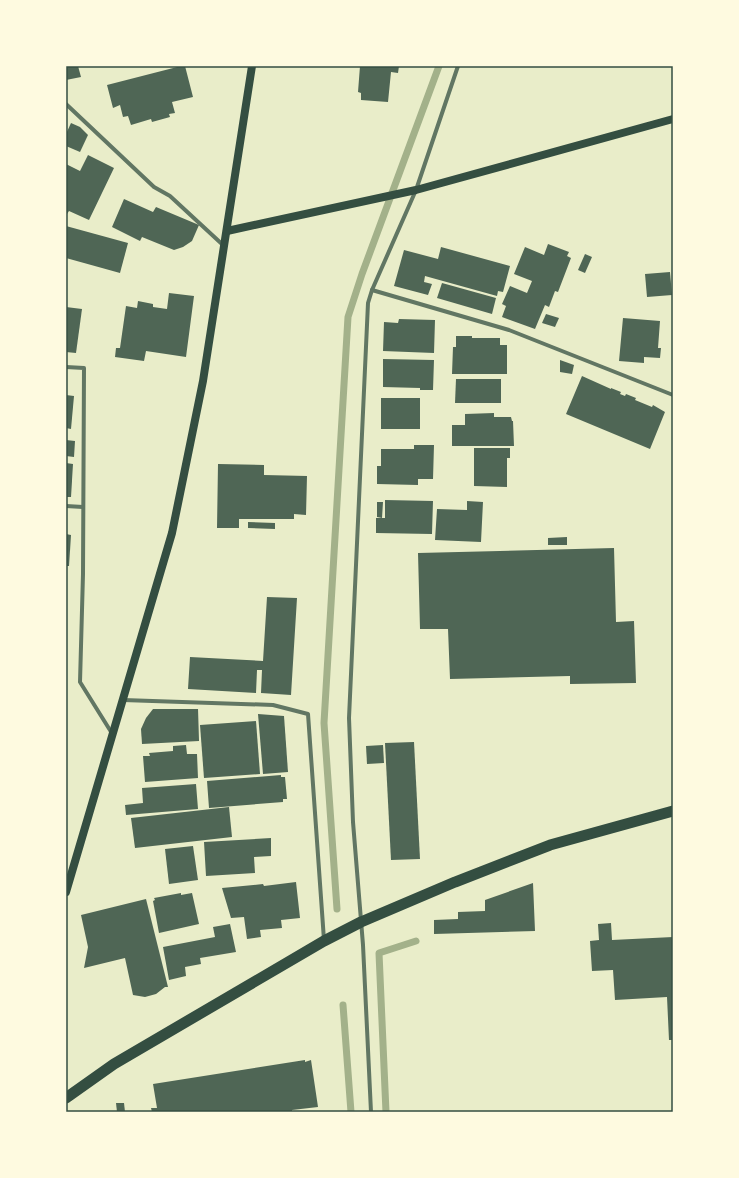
<svg xmlns="http://www.w3.org/2000/svg" width="739" height="1178" viewBox="0 0 739 1178" font-family="'Public Sans',sans-serif">
<rect width="100%" height="100%" fill="#e9edc9"/>
<g fill="none" stroke-linecap="round" stroke-linejoin="round">
<!-- stream -->
<g stroke="#a3b18a" stroke-width="7">
<path d="M 337,909 L 324,723 L 348,317 L 362,274 L 439,66"/>
<path d="M 343,1005 L 351,1112"/>
<path d="M 386,1112 L 379,953 L 416,941"/>
</g>
</g>
<!-- building -->
<g fill="#4f6655">
<path d="M 66,66 L 78,66 L 81,77 L 66,80 Z"/>
<path d="M 181,66 L 185,66 L 193,97 L 172,102 L 175,113 L 169,114 L 170,117 L 152,122 L 151,119 L 131,125 L 128,116 L 123,117 L 120,105 L 113,108 L 107,85 Z"/>
<path d="M 360,66 L 399,66 L 398,73 L 391,72 L 388,102 L 361,100 L 361,93 L 358,92 Z"/>
<path d="M 71,123 L 80,127 L 88,135 L 80,152 L 66,146 L 66,134 Z"/>
<path d="M 88,155 L 114,168 L 89,220 L 69,211 L 67,214 L 66,213 L 66,164 L 80,171 Z"/>
<path d="M 124,199 L 153,212 L 156,207 L 199,225 L 192,241 L 183,247 L 174,250 L 142,237 L 140,241 L 112,227 Z"/>
<path d="M 66,226 L 128,243 L 120,273 L 66,258 Z"/>
<path d="M 548,244 L 569,252 L 567,256 L 571,258 L 558,292 L 555,291 L 549,307 L 545,305 L 535,329 L 502,317 L 506,306 L 502,304 L 510,286 L 527,293 L 532,281 L 514,274 L 525,247 L 544,255 Z"/>
<path d="M 441,247 L 510,266 L 503,292 L 498,291 L 497,296 L 425,276 L 424,282 L 432,284 L 428,295 L 394,286 L 404,250 L 438,259 Z"/>
<path d="M 585,254 L 592,257 L 585,273 L 578,270 Z"/>
<path d="M 670,272 L 672,295 L 647,297 L 645,274 Z"/>
<path d="M 442,283 L 496,298 L 492,314 L 437,298 Z"/>
<path d="M 169,293 L 194,296 L 186,357 L 146,351 L 144,361 L 115,357 L 116,348 L 120,348 L 126,306 L 137,308 L 138,301 L 153,304 L 153,307 L 167,309 Z"/>
<path d="M 66,307 L 82,309 L 76,353 L 66,352 Z"/>
<path d="M 546,314 L 559,318 L 555,327 L 542,323 Z"/>
<path d="M 623,318 L 660,321 L 658,348 L 661,348 L 660,358 L 644,357 L 644,363 L 619,361 Z"/>
<path d="M 399,319 L 435,320 L 434,353 L 383,351 L 384,322 L 398,323 Z"/>
<path d="M 456,336 L 472,336 L 472,338 L 500,338 L 500,345 L 507,345 L 507,374 L 452,374 L 453,347 L 456,347 Z"/>
<path d="M 383,359 L 434,360 L 433,390 L 420,390 L 420,388 L 383,387 Z"/>
<path d="M 560,360 L 574,365 L 572,374 L 560,372 Z"/>
<path d="M 582,376 L 611,389 L 611,388 L 621,392 L 620,394 L 625,396 L 626,394 L 636,398 L 635,400 L 652,407 L 653,405 L 665,412 L 650,449 L 566,414 Z"/>
<path d="M 456,379 L 501,379 L 501,403 L 455,403 Z"/>
<path d="M 66,395 L 74,396 L 71,429 L 66,428 Z"/>
<rect x="381" y="398" width="39" height="31"/>
<path d="M 494,413 L 494,417 L 511,417 L 512,421 L 513,421 L 514,446 L 452,446 L 452,425 L 465,425 L 465,414 Z"/>
<path d="M 66,440 L 75,441 L 74,457 L 66,456 Z"/>
<path d="M 414,445 L 434,445 L 433,479 L 418,479 L 418,485 L 377,484 L 377,466 L 381,466 L 381,449 L 414,449 Z"/>
<path d="M 474,448 L 510,448 L 510,458 L 507,458 L 507,487 L 474,486 Z"/>
<path d="M 66,463 L 73,464 L 71,497 L 66,497 Z"/>
<path d="M 218,464 L 264,465 L 264,475 L 307,476 L 306,515 L 294,514 L 294,519 L 239,519 L 239,528 L 217,528 Z"/>
<path d="M 385,500 L 433,501 L 432,534 L 376,533 L 376,518 L 385,518 Z"/>
<path d="M 467,501 L 483,502 L 481,542 L 435,540 L 437,509 L 467,510 Z"/>
<path d="M 377,502 L 383,502 L 382,518 L 377,517 Z"/>
<path d="M 248,522 L 275,523 L 275,529 L 248,528 Z"/>
<path d="M 66,534 L 71,535 L 69,566 L 66,566 Z"/>
<path d="M 567,537 L 567,545 L 548,545 L 548,538 Z"/>
<path d="M 614,548 L 616,622 L 634,621 L 636,683 L 570,684 L 570,676 L 450,679 L 448,629 L 420,629 L 418,553 Z"/>
<path d="M 267,597 L 297,598 L 291,695 L 261,693 L 262,670 L 257,670 L 256,693 L 188,689 L 190,657 L 263,661 Z"/>
<path d="M 153,709 L 198,709 L 199,741 L 142,744 L 141,729 L 146,718 Z"/>
<path d="M 258,714 L 284,716 L 288,772 L 263,774 Z"/>
<path d="M 256,721 L 260,774 L 204,778 L 200,725 Z"/>
<path d="M 414,742 L 420,859 L 391,860 L 385,743 Z"/>
<path d="M 186,745 L 187,754 L 197,754 L 198,778 L 145,782 L 143,756 L 150,756 L 149,753 L 173,751 L 173,746 Z"/>
<path d="M 383,745 L 384,763 L 367,764 L 366,746 Z"/>
<path d="M 281,775 L 281,777 L 285,777 L 287,799 L 283,799 L 283,802 L 209,808 L 207,781 Z"/>
<path d="M 196,784 L 198,809 L 126,815 L 125,805 L 143,803 L 142,788 Z"/>
<path d="M 229,807 L 232,837 L 135,848 L 131,818 Z"/>
<path d="M 271,838 L 271,856 L 254,857 L 255,873 L 206,876 L 204,842 Z"/>
<path d="M 193,846 L 198,880 L 169,884 L 165,849 Z"/>
<path d="M 296,882 L 300,918 L 281,920 L 282,928 L 260,930 L 261,937 L 247,939 L 244,917 L 231,918 L 222,888 L 263,884 L 264,886 Z"/>
<path d="M 533,883 L 535,931 L 434,934 L 434,920 L 458,919 L 458,912 L 485,911 L 485,900 Z"/>
<path d="M 181,893 L 181,895 L 192,893 L 199,924 L 159,933 L 153,901 L 155,900 L 154,898 Z"/>
<path d="M 146,899 L 168,987 L 165,987 L 156,994 L 145,997 L 133,995 L 125,958 L 84,968 L 88,947 L 81,915 Z"/>
<path d="M 611,923 L 612,940 L 673,937 L 673,1040 L 669,1040 L 667,997 L 615,1000 L 613,970 L 592,971 L 590,941 L 599,940 L 598,924 Z"/>
<path d="M 230,924 L 236,952 L 200,958 L 201,964 L 185,967 L 186,976 L 169,980 L 163,947 L 215,937 L 213,927 Z"/>
<path d="M 305,1060 L 305,1062 L 311,1060 L 318,1107 L 292,1110 L 292,1112 L 152,1112 L 151,1108 L 157,1108 L 153,1084 Z"/>
<path d="M 116,1103 L 124,1103 L 125,1112 L 117,1112 Z"/>
</g>
<g fill="none" stroke-linecap="round" stroke-linejoin="round">
<!-- minor -->
<g stroke="#617663" stroke-width="4">
<path d="M 66,104 L 154,187 L 170,196 L 223,245"/>
<path d="M 372,290 L 509,330 L 673,395"/>
<path d="M 66,367 L 84,368 L 83,574 L 80,682 L 113,735"/>
<path d="M 66,506 L 83,507"/>
<path d="M 123,700 L 273,705 L 308,714 L 324,940"/>
<path d="M 371,1112 L 363,945 L 353,822 L 349,718 L 368,303 L 372,290 L 416,190 L 458,66"/>
</g>
<!-- secondary -->
<g stroke="#344e41" stroke-width="8">
<path d="M 227,231 L 416,190 L 673,119"/>
<path d="M 66,892 L 172,533 L 203,381 L 252,66"/>
</g>
<!-- trunk -->
<path stroke="#344e41" stroke-width="11" d="M 66,1098 L 114,1064 L 324,941 L 361,922 L 455,882 L 550,845 L 673,811"/>
</g>
<!-- border -->
<rect width="739" height="1178" fill="none" stroke="#fefae0" stroke-width="134"/>
<rect x="67" y="67" width="605" height="1044" fill="none" stroke="#344e41" stroke-width="1.5"/>
</svg>
